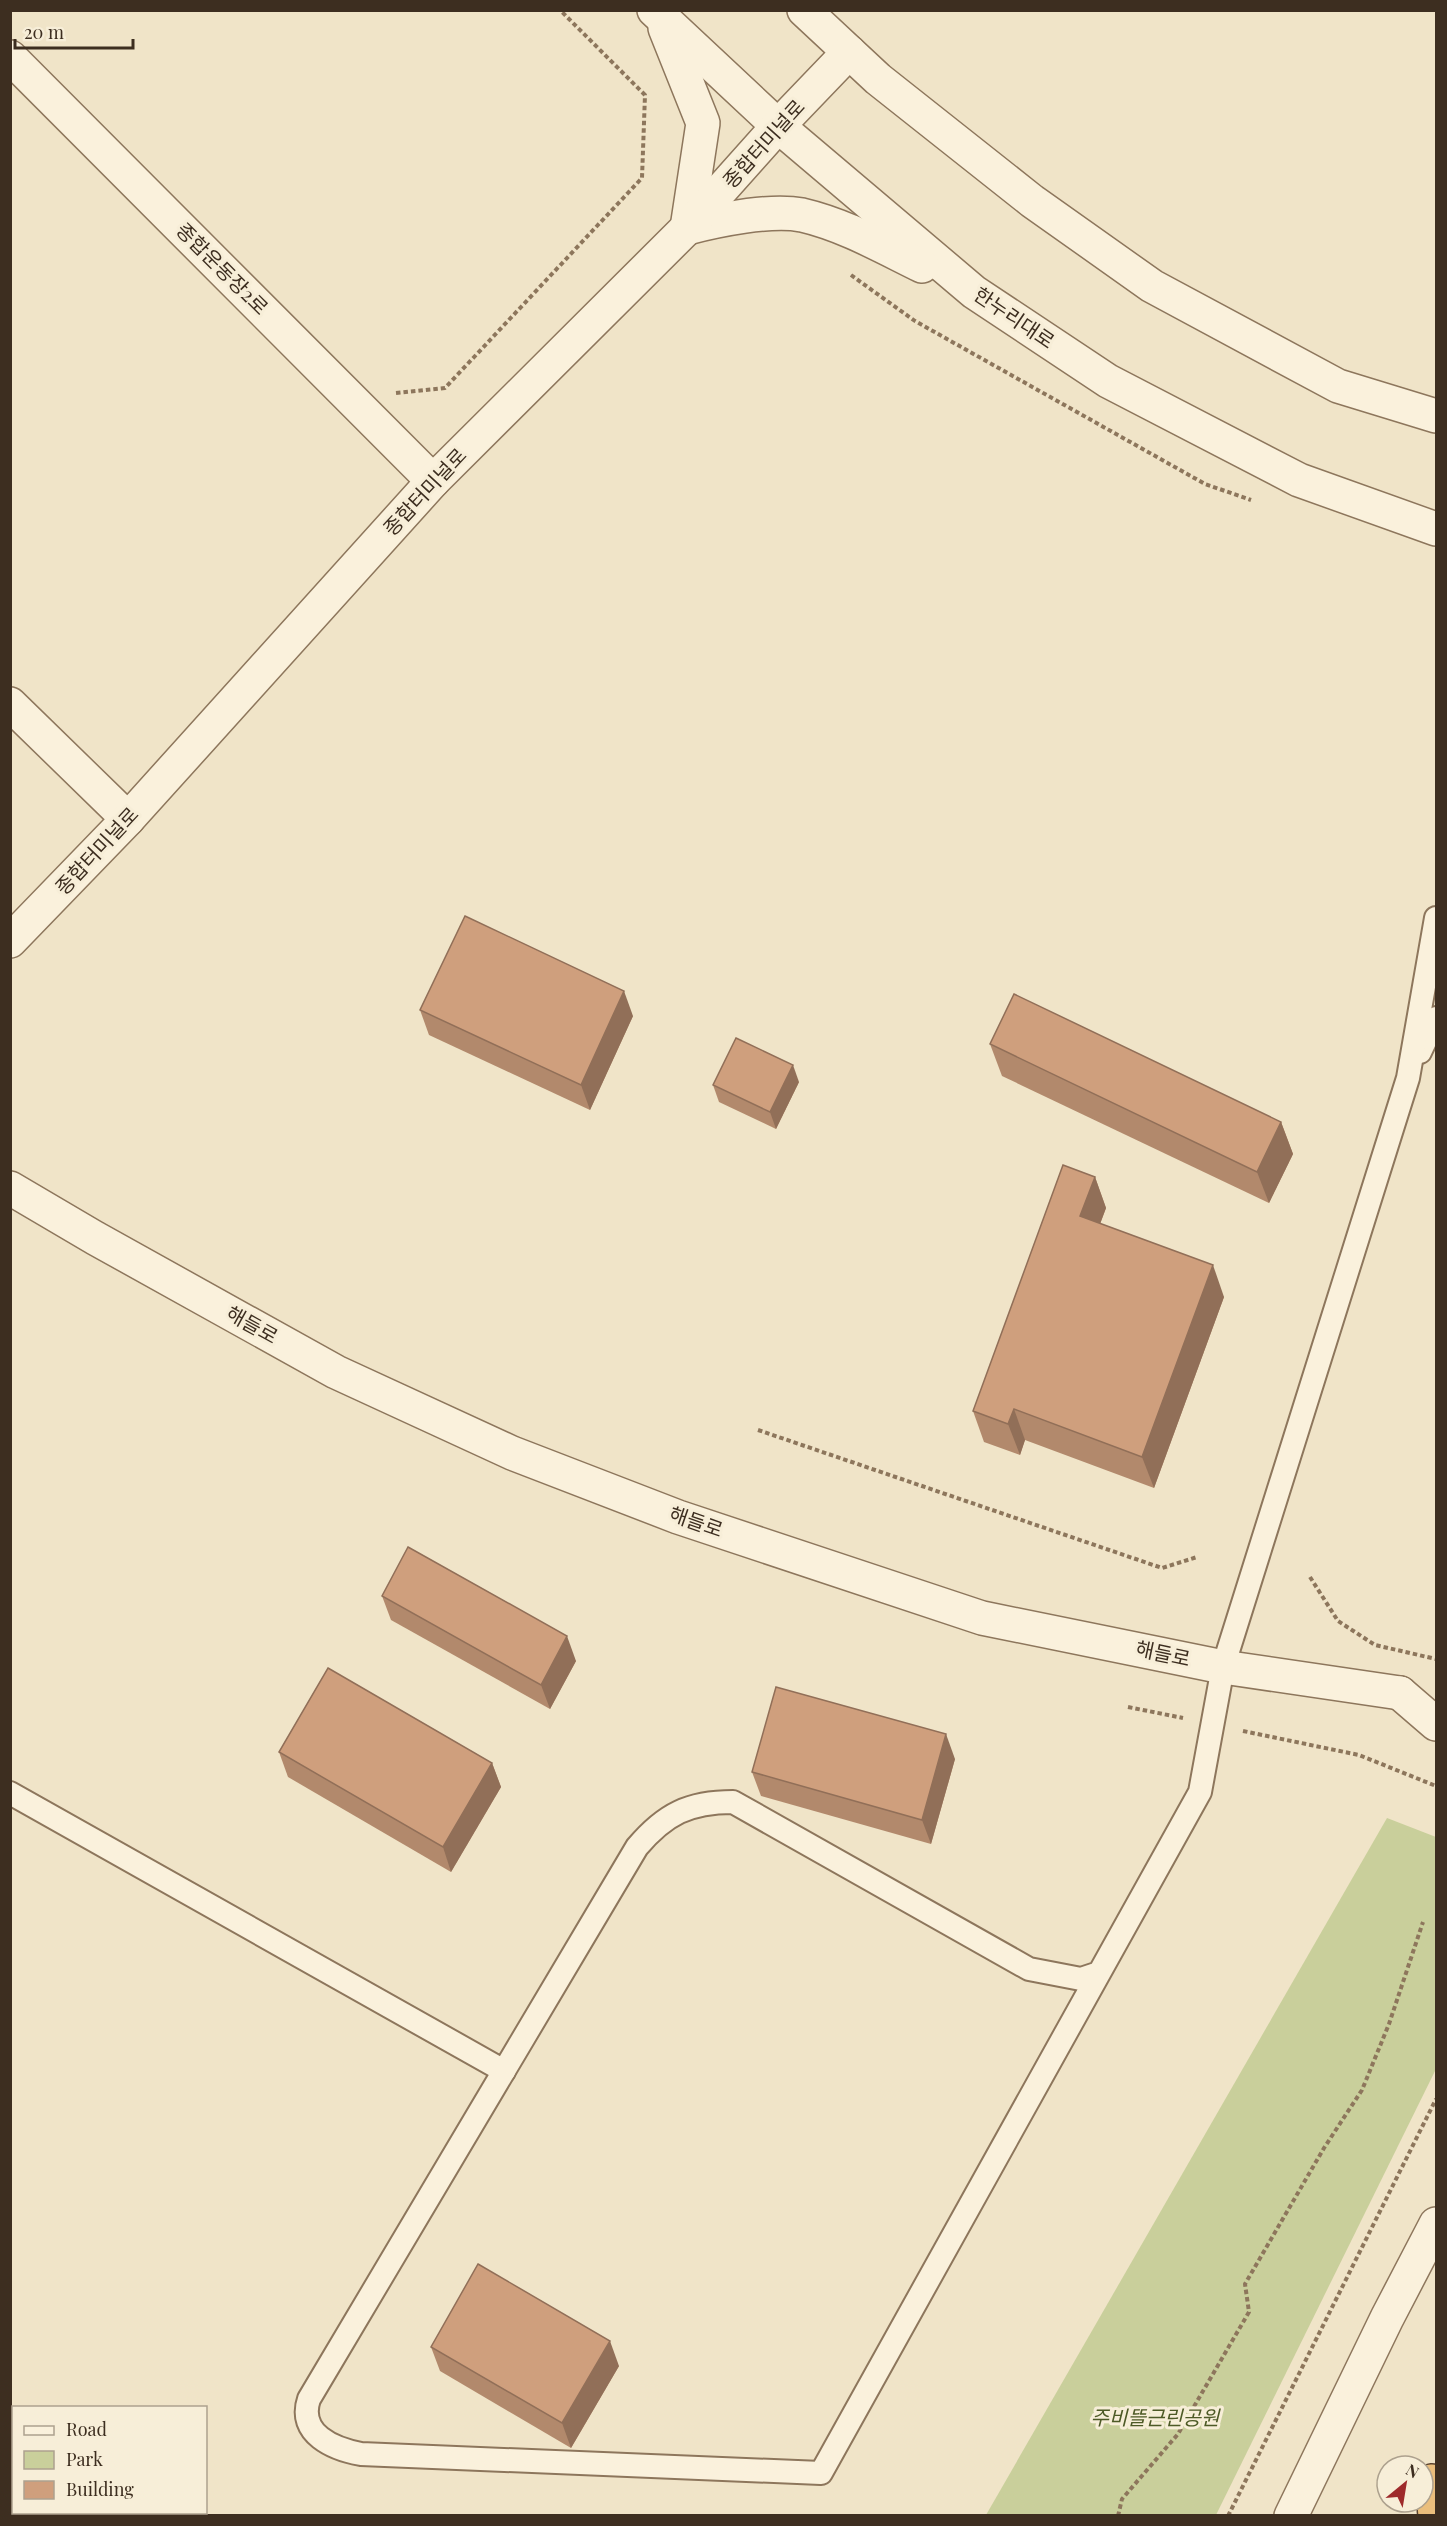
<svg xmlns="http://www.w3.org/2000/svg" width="1447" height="2526" viewBox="0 0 1447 2526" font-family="'Playfair Display','Noto Sans KR',serif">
<rect width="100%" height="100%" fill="#f0e4c8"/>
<!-- green -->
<path fill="#c9cf9b" d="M 1387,1818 L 1436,1837 L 1436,2069 L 1216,2515 L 986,2515 Z"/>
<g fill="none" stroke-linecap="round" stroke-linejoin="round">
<!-- service casing -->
<g stroke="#8d765c" stroke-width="26">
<g id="service">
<path d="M 1420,1052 L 1436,1018"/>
<path d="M 10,1793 L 504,2071"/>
<path d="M 1099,1973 L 1081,1979 L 1029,1969 L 733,1802 C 689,1802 665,1814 637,1847 L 309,2399 C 297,2434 334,2449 361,2454 L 821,2473 L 1200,1792 L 1223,1667 L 1408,1078 L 1436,918"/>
</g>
</g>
<!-- minor casing -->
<g stroke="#8d765c" stroke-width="36">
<g id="minor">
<path d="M 10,57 L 433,481"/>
<path d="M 10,704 L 128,819"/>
<path d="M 1223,1667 L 1400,1693"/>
</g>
</g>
<!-- tertiary casing -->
<g stroke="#8d765c" stroke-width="36">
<g id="tertiary">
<path d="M 654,10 L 778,126 L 974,292 L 1108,381 L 1299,480 L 1436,529"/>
<path d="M 804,10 L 878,79 L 1032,201 L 1152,286 L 1338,386 L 1436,416"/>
<path d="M 665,28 L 703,123 L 687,228"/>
<path d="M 687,228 C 718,220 771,209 802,215 C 845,225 883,247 922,266"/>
<path d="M 10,941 L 128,819 L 433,481 L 687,228 L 778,126 L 849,52"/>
<path d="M 10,1188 L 95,1238 L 336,1372 L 512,1453 L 678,1517 L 982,1618 L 1223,1667"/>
<path d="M 1400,1693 L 1436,1724"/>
<path d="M 1291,2516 L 1387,2318 L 1436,2224"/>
</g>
</g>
<!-- trunk casing -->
<g stroke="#5b4430" stroke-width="36">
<path id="trunk" d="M 1432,2481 L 1435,2516"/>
</g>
<!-- path -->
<g stroke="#8d765c" stroke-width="4" stroke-dasharray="4.5 3" stroke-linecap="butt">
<path d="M 851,275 L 915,321 L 1205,484 L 1251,500"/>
<path d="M 396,393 L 445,388 L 642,178 L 645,95 L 560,10"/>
<path d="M 758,1430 L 1162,1568 L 1197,1557"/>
<path d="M 1310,1577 L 1338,1621 L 1375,1645 L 1436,1659"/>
<path d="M 1128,1707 L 1183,1718"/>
<path d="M 1243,1731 L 1359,1755 L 1436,1786"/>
<path d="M 1118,2516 L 1122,2499 L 1178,2434 L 1249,2312 L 1245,2284 L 1324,2148 L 1362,2090 L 1389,2024 L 1423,1922"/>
<path d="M 1228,2516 L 1436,2099"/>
</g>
<!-- service -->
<use href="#service" stroke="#faf1dc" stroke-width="22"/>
<!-- minor -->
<use href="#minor" stroke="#faf1dc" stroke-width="33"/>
<!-- tertiary -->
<use href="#tertiary" stroke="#faf1dc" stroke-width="33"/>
<!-- trunk -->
<use href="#trunk" stroke="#eabe7c" stroke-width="33"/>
</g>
<!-- wall -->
<g fill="#b2896c">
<path d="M 420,1010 L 633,1016 L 590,1110 L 429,1035 Z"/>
<path d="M 990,1044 L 1281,1122 L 1293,1154 L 1269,1203 L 1002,1076 Z"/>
<path d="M 799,1082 L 776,1129 L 719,1102 L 713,1085 Z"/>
<path d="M 1095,1177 L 1106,1208 L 1100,1224 L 1224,1297 L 1154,1488 L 1025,1440 L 1020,1455 L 984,1442 L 973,1411 Z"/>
<path d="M 382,1596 L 576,1661 L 550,1709 L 391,1620 Z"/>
<path d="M 279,1752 L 492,1763 L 501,1787 L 451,1872 L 288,1777 Z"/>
<path d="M 955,1759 L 931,1844 L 761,1796 L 752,1772 Z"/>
<path d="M 431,2347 L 619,2366 L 571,2448 L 440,2371 Z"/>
</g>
<!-- shaded-wall -->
<g fill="#916f58">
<path d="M 624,991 L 633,1016 L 590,1110 L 581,1085 Z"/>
<path d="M 793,1065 L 799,1082 L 776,1129 L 770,1112 Z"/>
<path d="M 1281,1122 L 1293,1154 L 1269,1203 L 1257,1172 Z"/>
<path d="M 1095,1177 L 1106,1208 L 1091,1248 L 1080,1216 Z"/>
<path d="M 1213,1265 L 1224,1297 L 1154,1488 L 1142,1457 Z"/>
<path d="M 1014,1409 L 1025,1440 L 1020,1455 L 1008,1424 Z"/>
<path d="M 567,1636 L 576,1661 L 550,1709 L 541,1685 Z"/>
<path d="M 946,1734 L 955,1759 L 931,1844 L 922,1820 Z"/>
<path d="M 492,1763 L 501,1787 L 451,1872 L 443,1847 Z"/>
<path d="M 610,2341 L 619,2366 L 571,2448 L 562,2423 Z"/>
</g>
<!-- building -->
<g fill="#cf9f7d" stroke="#916f58" stroke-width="1.5">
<path d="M 465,916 L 624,991 L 581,1085 L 420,1010 Z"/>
<path d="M 1014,994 L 1281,1122 L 1257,1172 L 990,1044 Z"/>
<path d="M 736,1038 L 793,1065 L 770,1112 L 713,1085 Z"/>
<path d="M 1063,1165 L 1095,1177 L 1080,1216 L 1213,1265 L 1142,1457 L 1014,1409 L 1008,1424 L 973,1411 Z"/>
<path d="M 408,1547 L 567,1636 L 541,1685 L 382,1596 Z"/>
<path d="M 328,1668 L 492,1763 L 443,1847 L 279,1752 Z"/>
<path d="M 776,1687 L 946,1734 L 922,1820 L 752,1772 Z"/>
<path d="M 478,2264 L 610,2341 L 562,2423 L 431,2347 Z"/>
</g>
<g text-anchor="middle" stroke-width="6" stroke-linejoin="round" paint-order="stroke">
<!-- street labels -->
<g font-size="20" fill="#3d2e20" stroke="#f7eed8">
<text transform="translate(764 144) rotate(-48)" y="7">종합터미널로</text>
<text transform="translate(222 269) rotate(45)" y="7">종합운동장2로</text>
<text transform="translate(1014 318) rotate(34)" y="7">한누리대로</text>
<text transform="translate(425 492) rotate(-47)" y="7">종합터미널로</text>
<text transform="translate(97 851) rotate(-47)" y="7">종합터미널로</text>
<text transform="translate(252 1325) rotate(29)" y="7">해들로</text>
<text transform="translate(696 1522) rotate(19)" y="7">해들로</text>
<text transform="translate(1163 1654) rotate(12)" y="7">해들로</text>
</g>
<!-- park labels -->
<g font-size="20" font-style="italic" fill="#4d5a26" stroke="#f7eed8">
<text x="1155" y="2425">주비뜰근린공원</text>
</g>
</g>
<!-- border -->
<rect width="1447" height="2526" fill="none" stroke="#3d2e20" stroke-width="24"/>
<!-- legend -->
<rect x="12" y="2406" width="195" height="108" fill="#f7eed8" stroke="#ada18e" stroke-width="1.5"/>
<rect x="24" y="2426" width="30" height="9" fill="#faf1dc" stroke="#ada18e" stroke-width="1.5"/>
<text x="66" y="2436" font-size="18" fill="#3d2e20">Road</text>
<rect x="24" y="2451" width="30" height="18" fill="#c9cf9b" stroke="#ada18e" stroke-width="1.5"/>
<text x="66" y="2466" font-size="18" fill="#3d2e20">Park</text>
<rect x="24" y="2481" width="30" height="18" fill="#cf9f7d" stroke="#ada18e" stroke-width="1.5"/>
<text x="66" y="2496" font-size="18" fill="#3d2e20">Building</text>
<!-- north arrow -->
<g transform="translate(1405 2484) rotate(30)"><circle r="28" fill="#f7eed8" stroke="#ada18e" stroke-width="1.5"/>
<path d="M0-4.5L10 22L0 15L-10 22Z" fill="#9e2a2b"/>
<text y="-9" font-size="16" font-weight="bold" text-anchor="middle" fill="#3d2e20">N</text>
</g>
<!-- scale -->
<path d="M15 39v9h118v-9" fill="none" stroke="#3d2e20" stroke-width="3"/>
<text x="24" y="39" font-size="18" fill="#3d2e20" stroke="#f7eed8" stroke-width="4.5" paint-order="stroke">20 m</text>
</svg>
